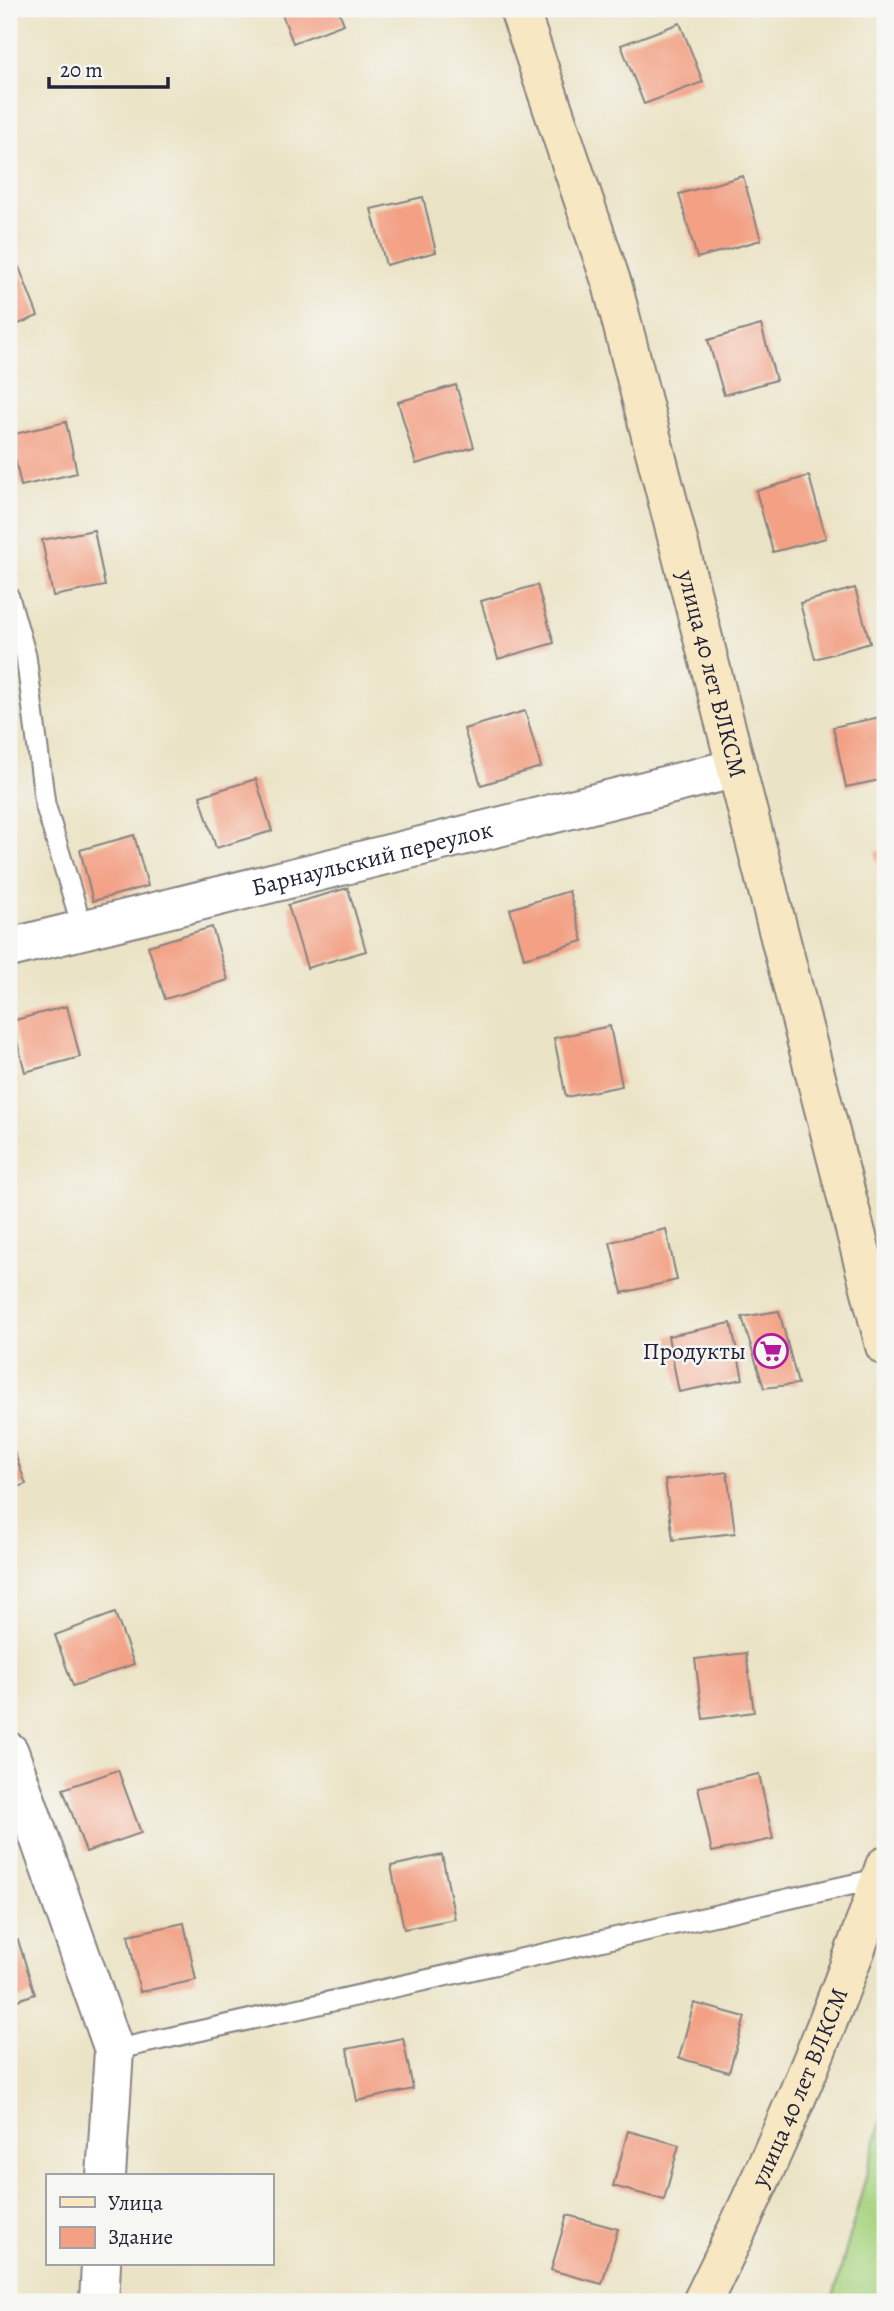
<svg xmlns="http://www.w3.org/2000/svg" width="894" height="2311" viewBox="0 0 894 2311" font-family="Alegreya,serif">
<rect width="100%" height="100%" fill="#f6f6f2"/>
<filter id="ink" filterUnits="userSpaceOnUse"><feTurbulence type="fractalNoise" baseFrequency=".0143" numOctaves="2"/><feDisplacementMap in="SourceGraphic" scale="14" xChannelSelector="R" yChannelSelector="G"/><feConvolveMatrix kernelMatrix="1 2 1 2 8 2 1 2 1" color-interpolation-filters="sRGB"/></filter>
<filter id="wash" filterUnits="userSpaceOnUse"><feTurbulence type="fractalNoise" baseFrequency=".00686" numOctaves="4" result="noise"/><feDisplacementMap in="SourceGraphic" scale="28" xChannelSelector="R" yChannelSelector="G"/><feGaussianBlur stdDeviation="1.57" result="paint"/><feColorMatrix in="noise" values="0 0 0 0 0 0 0 0 0 0 0 0 0 0 0 0 0 1.4 0 .05"/><feComposite in="paint" operator="in"/></filter>
<g filter="url(#wash)">
<rect width="100%" height="100%" fill="#ebe3c5"/>
<!-- green -->
<path fill="#a7d37f" stroke="#647a5d" stroke-width="2" d="M 885,2106 L 885,2302 L 832,2302 Z"/>
<g id="blocks">
<!-- building -->
<g fill="#f3a084">
<path d="M 280,9 L 338,9 L 344,24 L 293,43 Z"/>
<path d="M 680,23 L 703,82 L 644,104 L 621,45 Z"/>
<path d="M 743,176 L 761,240 L 697,258 L 679,194 Z"/>
<path d="M 423,197 L 436,252 L 386,265 L 371,209 Z"/>
<path d="M 19,267 L 38,316 L 9,328 L 9,271 Z"/>
<path d="M 761,325 L 776,380 L 724,395 L 708,340 Z"/>
<path d="M 456,385 L 474,447 L 416,464 L 398,402 Z"/>
<path d="M 66,422 L 77,473 L 21,486 L 10,435 Z"/>
<path d="M 809,476 L 826,538 L 773,552 L 756,491 Z"/>
<path d="M 94,530 L 105,586 L 53,596 L 42,540 Z"/>
<path d="M 537,585 L 554,643 L 498,659 L 481,601 Z"/>
<path d="M 855,588 L 870,643 L 815,659 L 800,603 Z"/>
<path d="M 525,711 L 541,767 L 481,785 L 464,729 Z"/>
<path d="M 885,716 L 885,779 L 846,787 L 833,727 Z"/>
<path d="M 256,779 L 272,831 L 216,848 L 200,796 Z"/>
<path d="M 134,835 L 148,886 L 93,901 L 80,850 Z"/>
<path d="M 885,850 L 885,892 L 884,892 L 875,852 Z"/>
<path d="M 348,888 L 366,951 L 307,968 L 288,905 Z"/>
<path d="M 569,891 L 583,941 L 524,958 L 510,909 Z"/>
<path d="M 212,927 L 228,980 L 165,999 L 148,946 Z"/>
<path d="M 67,1006 L 80,1057 L 25,1072 L 12,1021 Z"/>
<path d="M 610,1026 L 622,1086 L 566,1097 L 554,1038 Z"/>
<path d="M 666,1229 L 677,1280 L 622,1293 L 610,1242 Z"/>
<path d="M 779,1311 L 798,1384 L 764,1388 L 742,1317 Z"/>
<path d="M 731,1323 L 743,1379 L 679,1392 L 668,1336 Z"/>
<path d="M 9,1438 L 26,1484 L 9,1490 Z"/>
<path d="M 727,1472 L 735,1533 L 673,1540 L 665,1480 Z"/>
<path d="M 115,1613 L 134,1664 L 73,1686 L 55,1635 Z"/>
<path d="M 746,1653 L 754,1712 L 703,1719 L 695,1659 Z"/>
<path d="M 118,1770 L 141,1833 L 86,1852 L 63,1789 Z"/>
<path d="M 759,1774 L 773,1839 L 712,1852 L 698,1787 Z"/>
<path d="M 442,1855 L 455,1919 L 404,1929 L 391,1866 Z"/>
<path d="M 184,1923 L 196,1980 L 140,1992 L 128,1935 Z"/>
<path d="M 18,1940 L 35,1994 L 9,2003 L 9,1943 Z"/>
<path d="M 694,2003 L 745,2017 L 729,2072 L 679,2058 Z"/>
<path d="M 403,2038 L 413,2089 L 357,2101 L 347,2049 Z"/>
<path d="M 628,2131 L 679,2145 L 664,2200 L 613,2186 Z"/>
<path d="M 567,2215 L 618,2229 L 602,2284 L 551,2270 Z"/>
</g>
</g>
</g>
<g filter="url(#ink)">
<use href="#blocks" fill-opacity="0" stroke="#868280" stroke-width="2"/>
<g fill="none" stroke-linecap="round" stroke-linejoin="round">
<!-- lane casing -->
<g stroke="#868280" stroke-width="23">
<g id="lane">
<path d="M 9,597 L 26,656 L 45,804 L 83,930"/>
<path d="M 114,2050 L 881,1878"/>
</g>
</g>
<!-- street casing -->
<g stroke="#868280" stroke-width="42">
<g id="street">
<path id="s1" d="M 9,948 L 737,768"/>
<path d="M 9,1752 L 114,2050 L 106,2176"/>
<path d="M 99,2302 L 101,2264"/>
</g>
</g>
<!-- secondary casing -->
<g stroke="#868280" stroke-width="42">
<g id="secondary">
<path id="s2" d="M 519,9 L 612,284 L 885,1346"/>
<path id="s3" d="M 702,2302 C 772,2161 835,2015 885,1866"/>
</g>
</g>
<!-- lane -->
<use href="#lane" stroke="#fff" stroke-width="19"/>
<!-- street -->
<use href="#street" stroke="#fff" stroke-width="38"/>
<!-- secondary -->
<use href="#secondary" stroke="#f7e8c3" stroke-width="38"/>
</g>
</g>
<!-- icons -->
<defs>
<g id="supermarket-ring" transform="scale(1.75)"><circle r="9.5" fill="#f6f6f2" stroke="#b5179e" stroke-width="1.5"/><path d="M-6-5.5h2.5l.6 2H6L4.5 2H-2.5L-4.4-4H-6ZM-1.5 3.2a1.3 1.3 0 1 0 .1 0ZM3 3.2a1.3 1.3 0 1 0 .1 0Z" fill="#b5179e"/></g>
</defs>
<g fill-rule="evenodd">
<use href="#supermarket-ring" x="771" y="1351"/>
</g>
<g text-anchor="middle" stroke-width="5" stroke-linejoin="round" paint-order="stroke">
<!-- street labels -->
<g font-size="24" fill="#22223b" stroke="#f6f6f2">
<text dy="8" stroke="none"><textPath href="#s2" startOffset="693">улица 40 лет ВЛКСМ</textPath></text>
<text dy="8" stroke="none"><textPath href="#s1" startOffset="374">Барнаульский переулок</textPath></text>
<text dy="8" stroke="none"><textPath href="#s3" startOffset="236">улица 40 лет ВЛКСМ</textPath></text>
</g>
<!-- poi labels -->
<g font-size="24" fill="#22223b" stroke="#f6f6f2" text-anchor="end">
<text x="746" y="1359">Продукты</text>
</g>
</g>
<!-- margin -->
<rect width="894" height="2311" fill="none" stroke="#f6f6f2" stroke-width="35"/>
<!-- legend -->
<rect x="46" y="2174" width="228" height="91" fill="#f6f6f2" stroke="#a1a1a9" stroke-width="2"/>
<rect x="60" y="2197" width="35" height="10" fill="#f7e8c3" stroke="#a1a1a9" stroke-width="2"/>
<text x="108" y="2210" font-size="21" fill="#22223b">Улица</text>
<rect x="60" y="2227" width="35" height="21" fill="#f3a084" stroke="#a1a1a9" stroke-width="2"/>
<text x="108" y="2244" font-size="21" fill="#22223b">Здание</text>
<!-- scale -->
<path d="M49 77v10h119v-10" fill="none" stroke="#22223b" stroke-width="3.5"/>
<text x="60" y="77" font-size="21" fill="#22223b" stroke="#f6f6f2" stroke-width="5" paint-order="stroke">20 m</text>
</svg>
